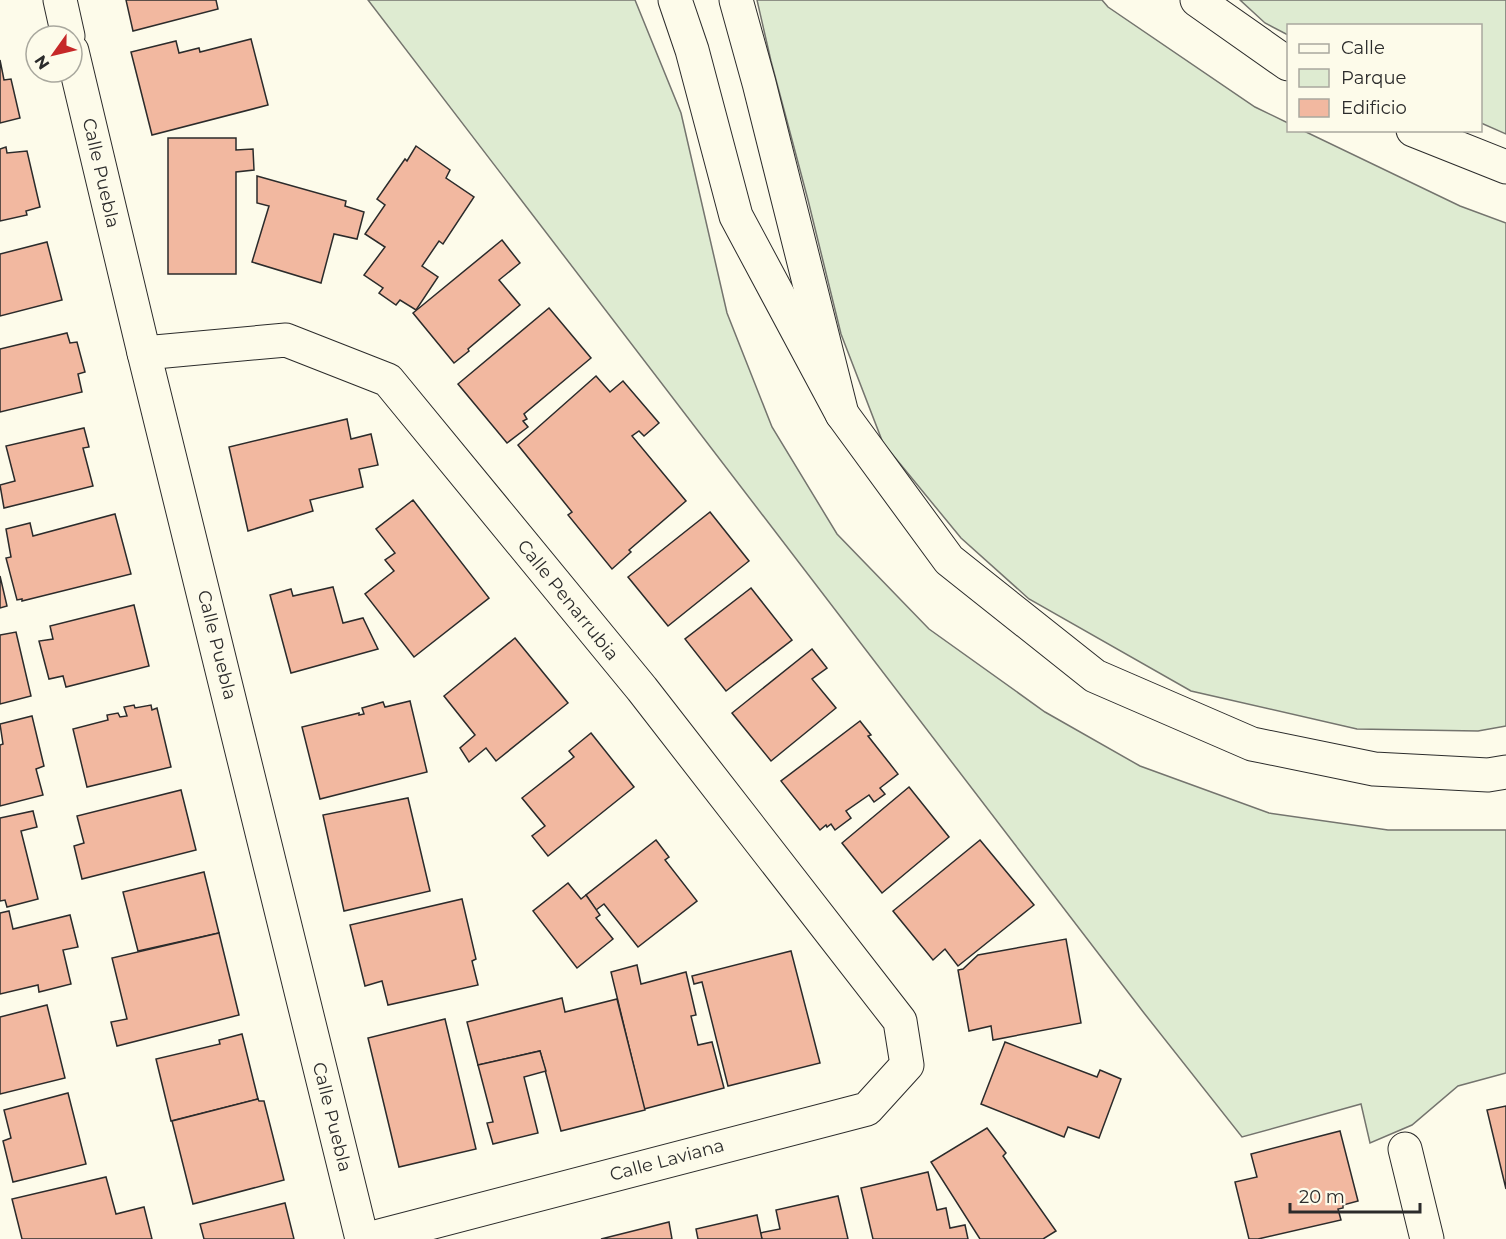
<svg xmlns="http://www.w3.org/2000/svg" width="1506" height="1239" viewBox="0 0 1506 1239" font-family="Montserrat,sans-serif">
<rect width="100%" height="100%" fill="#fdfbea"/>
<!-- green -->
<g fill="#deebd1" stroke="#74746e" stroke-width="1.5">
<path d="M 368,0 L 635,0 L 681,113 L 727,313 L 772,427 L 837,534 L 929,629 L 1045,712 L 1140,766 L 1269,813 L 1388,830 L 1506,830 L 1506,1073 L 1458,1086 L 1412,1125 L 1370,1143 L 1361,1104 L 1242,1137 L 1144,1013 Z"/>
<path d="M 757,0 L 1102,0 L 1108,7 L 1255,107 L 1288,123 L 1288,130 L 1304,131 L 1460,206 L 1506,223 L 1506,726 L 1478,731 L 1357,729 L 1191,691 L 1029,599 L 961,538 L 883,443 L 841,334 L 808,200 L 771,61 Z"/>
<path d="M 1240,0 L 1506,0 L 1506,134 L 1481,123 L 1480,26 L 1288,26 L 1288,35 L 1265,23 Z"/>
</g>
<!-- building -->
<g fill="#f2b8a0" stroke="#2b2b2b" stroke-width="1.5">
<path d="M 126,0 L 216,0 L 218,9 L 133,31 Z"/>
<path d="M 251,39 L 268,105 L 152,135 L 131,52 L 176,41 L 179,53 L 199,48 L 200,52 Z"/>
<path d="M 0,60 L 4,80 L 11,79 L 20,118 L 0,123 Z"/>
<path d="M 168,138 L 236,138 L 236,150 L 253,149 L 254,170 L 236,172 L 236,274 L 168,274 Z"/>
<path d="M 416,146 L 450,170 L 446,178 L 474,197 L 443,244 L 439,241 L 422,266 L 438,277 L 416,310 L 400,300 L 396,305 L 379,293 L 383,288 L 364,275 L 385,247 L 365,234 L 385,205 L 377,199 L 405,159 L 407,161 Z"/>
<path d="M 6,147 L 7,153 L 27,151 L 40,207 L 26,211 L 27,215 L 0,221 L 0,149 Z"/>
<path d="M 257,176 L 346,201 L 345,206 L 364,212 L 357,239 L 334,234 L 321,283 L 252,262 L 269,206 L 257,203 Z"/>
<path d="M 502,240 L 520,263 L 499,280 L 520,305 L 468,349 L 469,351 L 454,363 L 413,313 Z"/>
<path d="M 47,242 L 62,300 L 0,316 L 0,254 Z"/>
<path d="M 549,308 L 591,358 L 524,414 L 527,419 L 523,421 L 528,427 L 507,443 L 458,384 Z"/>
<path d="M 67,333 L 70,343 L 77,342 L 85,372 L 78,374 L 82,392 L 0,412 L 0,349 Z"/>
<path d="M 596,376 L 610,392 L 623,381 L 659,423 L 644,436 L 639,431 L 632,436 L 686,501 L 629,550 L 631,552 L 612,569 L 568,515 L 572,512 L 518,445 Z"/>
<path d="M 347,419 L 351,439 L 371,434 L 378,465 L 359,469 L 363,487 L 310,500 L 313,511 L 248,531 L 229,447 Z"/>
<path d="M 84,428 L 89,447 L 83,448 L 93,486 L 4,508 L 0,485 L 15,481 L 6,446 Z"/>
<path d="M 413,500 L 489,598 L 414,657 L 365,594 L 394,571 L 385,560 L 395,553 L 376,529 Z"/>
<path d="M 710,512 L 749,561 L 668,626 L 628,577 Z"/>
<path d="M 115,514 L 131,574 L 22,601 L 22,599 L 17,600 L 6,558 L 11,557 L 6,529 L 30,523 L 33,536 Z"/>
<path d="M 0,576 L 7,606 L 0,608 Z"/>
<path d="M 333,587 L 343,623 L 363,618 L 378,649 L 291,673 L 270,595 L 291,589 L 293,596 Z"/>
<path d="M 751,588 L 792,640 L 726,691 L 685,639 Z"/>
<path d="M 134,605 L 149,666 L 66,687 L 63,676 L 49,679 L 39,641 L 53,639 L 50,626 Z"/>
<path d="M 16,632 L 31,696 L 0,704 L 0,635 Z"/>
<path d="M 515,638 L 568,703 L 496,761 L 486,748 L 469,762 L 460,748 L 475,735 L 444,696 Z"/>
<path d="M 812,649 L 827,668 L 812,679 L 836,708 L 771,761 L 732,713 Z"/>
<path d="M 410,701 L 427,772 L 320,799 L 302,727 L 359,713 L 359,715 L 364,714 L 362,708 L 383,702 L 385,707 Z"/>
<path d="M 134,705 L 135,708 L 151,705 L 152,710 L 157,708 L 171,767 L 87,787 L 73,729 L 108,720 L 107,715 L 118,713 L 120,717 L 127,716 L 124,707 Z"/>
<path d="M 32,716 L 44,766 L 36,769 L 43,795 L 0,806 L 0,745 L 3,744 L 0,724 Z"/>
<path d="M 860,721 L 871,735 L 868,736 L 898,774 L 880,788 L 885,794 L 874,802 L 869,795 L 846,811 L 851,818 L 835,830 L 831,824 L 827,827 L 826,825 L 820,830 L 781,781 Z"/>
<path d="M 591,733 L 634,787 L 548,856 L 532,836 L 545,826 L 522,798 L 574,757 L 569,751 Z"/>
<path d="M 909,787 L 949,837 L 882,893 L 842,843 Z"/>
<path d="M 181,790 L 196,850 L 82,879 L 74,846 L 84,843 L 77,816 Z"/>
<path d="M 408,798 L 430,891 L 344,911 L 323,815 Z"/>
<path d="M 33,811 L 37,827 L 21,831 L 38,899 L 7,907 L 5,900 L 0,901 L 0,818 Z"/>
<path d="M 656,840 L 669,857 L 665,860 L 697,901 L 638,947 L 604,904 L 596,910 L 586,895 Z"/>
<path d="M 980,840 L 1034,905 L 958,966 L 945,949 L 933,960 L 893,911 Z"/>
<path d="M 204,872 L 219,933 L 138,951 L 123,892 Z"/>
<path d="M 568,883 L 581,899 L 586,895 L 600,915 L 596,918 L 613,939 L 577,968 L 533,911 Z"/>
<path d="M 462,899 L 476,959 L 472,961 L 478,985 L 388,1005 L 382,981 L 365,986 L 350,925 Z"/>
<path d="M 9,911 L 13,929 L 70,915 L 78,947 L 63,950 L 71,984 L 39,992 L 38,985 L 0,994 L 0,913 Z"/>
<path d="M 219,933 L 239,1015 L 117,1046 L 111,1022 L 127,1019 L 112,958 Z"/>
<path d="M 1066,939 L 1081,1023 L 993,1040 L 991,1026 L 969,1031 L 958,970 L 963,969 L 978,955 Z"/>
<path d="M 791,951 L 820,1063 L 728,1086 L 702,982 L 694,984 L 692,976 Z"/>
<path d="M 637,965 L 641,984 L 686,972 L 696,1015 L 691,1016 L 698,1045 L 712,1042 L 724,1088 L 644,1109 L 611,972 Z"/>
<path d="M 562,998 L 565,1012 L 617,999 L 645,1110 L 561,1131 L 540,1051 L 478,1065 L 467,1022 Z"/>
<path d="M 47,1005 L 65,1078 L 0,1094 L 0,1017 Z"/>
<path d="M 445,1019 L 476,1149 L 399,1167 L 368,1038 Z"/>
<path d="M 242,1034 L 258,1099 L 171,1121 L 156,1059 L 220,1044 L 219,1040 Z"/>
<path d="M 1005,1042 L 1097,1077 L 1100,1070 L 1121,1079 L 1099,1138 L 1068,1127 L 1064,1137 L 981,1104 Z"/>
<path d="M 540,1051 L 546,1071 L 524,1077 L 538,1133 L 493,1144 L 487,1123 L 493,1122 L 478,1065 Z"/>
<path d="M 68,1093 L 86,1164 L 13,1182 L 3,1141 L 11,1138 L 4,1110 Z"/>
<path d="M 258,1099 L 259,1101 L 264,1101 L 284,1180 L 193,1204 L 172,1121 Z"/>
<path d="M 1506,1106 L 1506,1189 L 1487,1110 Z"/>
<path d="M 987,1128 L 1006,1153 L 1003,1156 L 1056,1231 L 1043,1239 L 980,1239 L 931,1162 Z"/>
<path d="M 1340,1131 L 1358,1201 L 1343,1205 L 1343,1208 L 1338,1209 L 1341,1220 L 1258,1239 L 1249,1239 L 1235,1182 L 1257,1177 L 1251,1154 Z"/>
<path d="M 928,1172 L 937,1210 L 946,1208 L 950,1228 L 965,1225 L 968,1239 L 873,1239 L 861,1188 Z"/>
<path d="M 106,1177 L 116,1214 L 144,1207 L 152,1239 L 22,1239 L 12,1199 Z"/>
<path d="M 838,1196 L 848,1239 L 762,1239 L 760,1233 L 780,1229 L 776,1210 Z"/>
<path d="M 285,1203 L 294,1239 L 204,1239 L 200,1224 Z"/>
<path d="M 757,1215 L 762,1239 L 698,1239 L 696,1229 Z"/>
<path d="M 669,1222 L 672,1239 L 601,1239 Z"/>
</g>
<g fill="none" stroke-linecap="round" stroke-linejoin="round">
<!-- minor casing -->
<g stroke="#2b2b2b" stroke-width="35">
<g id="minor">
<path d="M 60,0 L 68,36"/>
<path d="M 72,51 L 144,353 L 362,1239"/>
<path d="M 144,353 L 286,340 L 388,380 L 642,689 L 900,1021 L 907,1065 L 867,1109 L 368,1239"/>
<path d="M 1405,1149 L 1427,1239"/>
</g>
</g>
<!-- trunk casing -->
<g stroke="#2b2b2b" stroke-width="35">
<path id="trunk" d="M 675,0 L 692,50 L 736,216 L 842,414 L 949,560 L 1095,676 L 1252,744 L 1374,769 L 1488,775 L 1506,772"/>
</g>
<!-- motorway casing -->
<g stroke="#2b2b2b" stroke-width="35">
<g id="motorway">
<path d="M 736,0 L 759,83 L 842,414"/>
<path d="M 1197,0 L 1288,64"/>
<path d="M 1413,130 L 1506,167"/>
</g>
</g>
<!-- minor -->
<use href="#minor" stroke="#fdfbea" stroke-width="33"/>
<!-- trunk -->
<use href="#trunk" stroke="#fdfbea" stroke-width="33"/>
<!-- motorway -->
<use href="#motorway" stroke="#fdfbea" stroke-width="33"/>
</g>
<g text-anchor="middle" stroke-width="4.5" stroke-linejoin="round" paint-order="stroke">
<!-- street labels -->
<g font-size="18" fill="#2b2b2b" stroke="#fdfbea">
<text transform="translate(101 173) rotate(77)" y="6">Calle Puebla</text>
<text transform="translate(568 600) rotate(51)" y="6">Calle Penarrubia</text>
<text transform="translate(217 645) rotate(76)" y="6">Calle Puebla</text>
<text transform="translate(332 1117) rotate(76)" y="6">Calle Puebla</text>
<text transform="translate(667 1160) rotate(-15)" y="6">Calle Laviana</text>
</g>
</g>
<!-- legend -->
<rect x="1287" y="24" width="195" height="108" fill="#fdfbea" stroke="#a9a89e" stroke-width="1.5"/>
<rect x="1299" y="44" width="30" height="9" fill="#fdfbea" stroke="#a9a89e" stroke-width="1.5"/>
<text x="1341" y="54" font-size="18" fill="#2b2b2b">Calle</text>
<rect x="1299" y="69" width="30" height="18" fill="#deebd1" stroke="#a9a89e" stroke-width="1.5"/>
<text x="1341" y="84" font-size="18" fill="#2b2b2b">Parque</text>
<rect x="1299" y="99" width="30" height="18" fill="#f2b8a0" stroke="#a9a89e" stroke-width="1.5"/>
<text x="1341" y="114" font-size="18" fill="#2b2b2b">Edificio</text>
<!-- north arrow -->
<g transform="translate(54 54) rotate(236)"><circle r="28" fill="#fdfbea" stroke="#a9a89e" stroke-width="1.5"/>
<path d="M0-4.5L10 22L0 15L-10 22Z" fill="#c62828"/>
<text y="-9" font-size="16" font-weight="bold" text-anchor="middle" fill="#2b2b2b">N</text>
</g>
<!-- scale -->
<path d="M1290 1203v9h130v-9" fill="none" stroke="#2b2b2b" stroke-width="3"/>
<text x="1299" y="1203" font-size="18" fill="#2b2b2b" stroke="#fdfbea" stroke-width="4.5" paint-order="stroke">20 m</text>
</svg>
